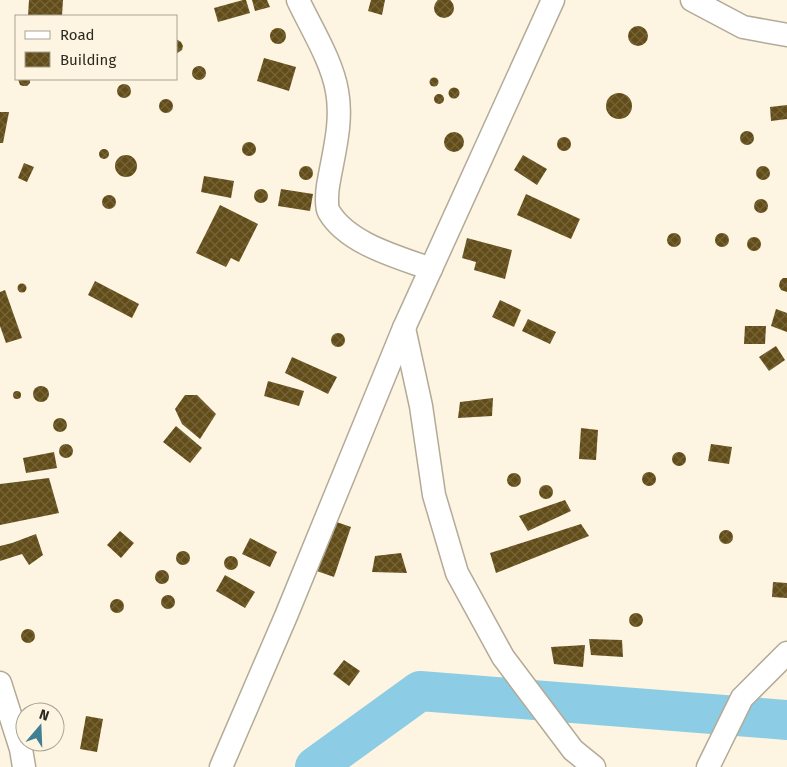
<svg xmlns="http://www.w3.org/2000/svg" width="787" height="767" viewBox="0 0 787 767" font-family="'Fira Sans',sans-serif">
<defs>
<pattern id="building-cross-hatch" width="8" height="8" patternUnits="userSpaceOnUse" patternTransform="scale(1.25)"><rect width="8" height="8" fill="#624d19"/><path d="M0 0l8 8M0 8l8-8" fill="none" stroke="#75643a"/></pattern>
</defs>
<rect width="100%" height="100%" fill="#fdf5e1"/>
<g fill="none" stroke-linecap="round" stroke-linejoin="round">
<!-- river -->
<path stroke="#8ccde5" stroke-width="40" d="M 315,767 L 420,691 L 787,720"/>
</g>
<!-- building -->
<g fill="url(#building-cross-hatch)">
<circle cx="444" cy="8" r="10"/>
<path d="M 29,0 L 63,0 L 62,16 L 28,16 Z"/>
<path d="M 243,0 L 246,0 L 250,13 L 218,22 L 214,8 Z"/>
<path d="M 252,0 L 267,0 L 270,7 L 255,11 Z"/>
<path d="M 371,0 L 385,0 L 382,15 L 368,11 Z"/>
<circle cx="638" cy="36" r="10"/>
<circle cx="278" cy="36" r="8"/>
<path d="M 176,39 L 181,42 L 183,46 L 182,50 L 176,54 Z"/>
<path d="M 264,58 L 296,67 L 289,91 L 257,81 Z"/>
<circle cx="199" cy="73" r="7"/>
<circle cx="434" cy="82" r="4.5"/>
<path d="M 18,79 L 30,79 L 30,83 L 27,86 L 23,86 L 20,85 Z"/>
<circle cx="124" cy="91" r="7"/>
<circle cx="454" cy="93" r="5.5"/>
<circle cx="619" cy="106" r="13"/>
<circle cx="439" cy="99" r="5"/>
<circle cx="166" cy="106" r="7"/>
<path d="M 787,105 L 787,119 L 771,121 L 770,107 Z"/>
<path d="M 0,112 L 9,112 L 3,143 L 0,143 Z"/>
<circle cx="747" cy="138" r="7"/>
<circle cx="454" cy="142" r="10"/>
<circle cx="564" cy="144" r="7"/>
<circle cx="249" cy="149" r="7"/>
<circle cx="104" cy="154" r="5"/>
<circle cx="126" cy="166" r="11"/>
<path d="M 523,155 L 547,169 L 537,185 L 514,170 Z"/>
<path d="M 24,163 L 34,167 L 27,182 L 18,178 Z"/>
<circle cx="306" cy="173" r="7"/>
<circle cx="763" cy="173" r="7"/>
<path d="M 204,176 L 234,181 L 231,198 L 201,192 Z"/>
<circle cx="261" cy="196" r="7"/>
<path d="M 281,189 L 313,194 L 310,211 L 278,206 Z"/>
<path d="M 526,194 L 580,219 L 571,239 L 517,215 Z"/>
<circle cx="109" cy="202" r="7"/>
<circle cx="761" cy="206" r="7"/>
<path d="M 220,205 L 258,224 L 239,262 L 231,258 L 226,267 L 196,253 Z"/>
<circle cx="722" cy="240" r="7"/>
<circle cx="674" cy="240" r="7"/>
<circle cx="754" cy="244" r="7"/>
<path d="M 467,238 L 512,250 L 505,279 L 474,270 L 476,262 L 462,258 Z"/>
<path d="M 783,278 L 787,278 L 787,292 L 781,290 L 779,286 L 780,281 Z"/>
<path d="M 95,281 L 139,304 L 132,318 L 88,295 Z"/>
<circle cx="22" cy="288" r="4.5"/>
<path d="M 5,290 L 22,338 L 6,343 L 0,326 L 0,292 Z"/>
<path d="M 500,300 L 521,310 L 514,327 L 492,317 Z"/>
<path d="M 776,309 L 787,313 L 787,332 L 771,326 Z"/>
<path d="M 528,319 L 556,332 L 550,344 L 522,331 Z"/>
<path d="M 745,326 L 766,326 L 765,344 L 744,344 Z"/>
<circle cx="338" cy="340" r="7"/>
<path d="M 776,346 L 785,360 L 769,371 L 759,357 Z"/>
<path d="M 292,357 L 337,377 L 328,394 L 285,373 Z"/>
<path d="M 268,381 L 304,391 L 299,406 L 264,396 Z"/>
<circle cx="41" cy="394" r="8"/>
<circle cx="17" cy="395" r="4"/>
<path d="M 185,395 L 197,395 L 216,414 L 200,439 L 182,424 L 175,409 Z"/>
<path d="M 493,398 L 492,416 L 458,418 L 460,402 Z"/>
<circle cx="60" cy="425" r="7"/>
<path d="M 176,426 L 202,448 L 190,463 L 163,442 Z"/>
<path d="M 581,428 L 598,430 L 596,460 L 579,459 Z"/>
<circle cx="66" cy="451" r="7"/>
<path d="M 711,444 L 732,447 L 729,464 L 708,461 Z"/>
<circle cx="679" cy="459" r="7"/>
<path d="M 54,452 L 57,468 L 26,473 L 23,458 Z"/>
<circle cx="649" cy="479" r="7"/>
<circle cx="514" cy="480" r="7"/>
<path d="M 49,478 L 59,513 L 0,525 L 0,484 Z"/>
<circle cx="546" cy="492" r="7"/>
<path d="M 565,500 L 571,511 L 528,531 L 519,516 Z"/>
<path d="M 328,519 L 351,527 L 334,577 L 311,569 Z"/>
<path d="M 581,524 L 589,536 L 496,573 L 490,553 Z"/>
<circle cx="726" cy="537" r="7"/>
<path d="M 120,531 L 134,543 L 121,558 L 107,545 Z"/>
<path d="M 36,534 L 43,555 L 29,565 L 22,554 L 0,561 L 0,546 L 12,543 Z"/>
<path d="M 250,538 L 277,552 L 270,567 L 242,554 Z"/>
<circle cx="183" cy="558" r="7"/>
<path d="M 401,553 L 407,573 L 372,572 L 375,556 Z"/>
<circle cx="231" cy="563" r="7"/>
<circle cx="162" cy="577" r="7"/>
<path d="M 225,575 L 255,592 L 245,608 L 216,591 Z"/>
<path d="M 773,582 L 787,583 L 787,598 L 772,597 Z"/>
<circle cx="168" cy="602" r="7"/>
<circle cx="117" cy="606" r="7"/>
<circle cx="636" cy="620" r="7"/>
<circle cx="28" cy="636" r="7"/>
<path d="M 589,639 L 622,640 L 623,657 L 591,655 Z"/>
<path d="M 585,645 L 583,667 L 554,664 L 551,647 Z"/>
<path d="M 344,660 L 360,671 L 349,686 L 333,674 Z"/>
<path d="M 86,716 L 103,719 L 97,752 L 80,749 Z"/>
</g>
<g fill="none" stroke-linecap="round" stroke-linejoin="round">
<!-- street casing -->
<g stroke="#b3aa98" stroke-width="25">
<g id="street">
<path d="M 298,0 C 311,28 332,61 337,91 C 343,123 333,155 328,186 C 327,192 326,207 329,212 C 348,244 398,257 431,269"/>
<path d="M 692,0 L 743,27 L 787,35"/>
<path d="M 404,328 L 421,406 L 434,495 L 457,573 L 503,657 L 573,750 L 594,767"/>
<path d="M 0,683 L 21,749 L 24,767"/>
<path d="M 221,767 L 286,616 L 404,328 L 553,0"/>
<path d="M 708,767 L 742,698 L 787,653"/>
</g>
</g>
<!-- street -->
<use href="#street" stroke="#fff" stroke-width="22"/>
</g>
<!-- legend -->
<rect x="15" y="15" width="162" height="65" fill="#fdf5e1" stroke="#a9a394"/>
<rect x="25" y="31" width="25" height="8" fill="#ffffff" stroke="#a9a394"/>
<text x="60" y="40" font-size="15" fill="#2b2821">Road</text>
<rect x="25" y="52" width="25" height="15" fill="url(#building-cross-hatch)" stroke="#a9a394"/>
<text x="60" y="65" font-size="15" fill="#2b2821">Building</text>
<!-- north arrow -->
<g transform="translate(40 727) rotate(19)"><circle r="24" fill="#fdf5e1" stroke="#a9a394"/>
<path d="M0-4L9 19L0 12L-9 19Z" fill="#417f95"/>
<text y="-8" font-size="14" font-weight="bold" text-anchor="middle" fill="#2b2821">N</text>
</g>
</svg>
